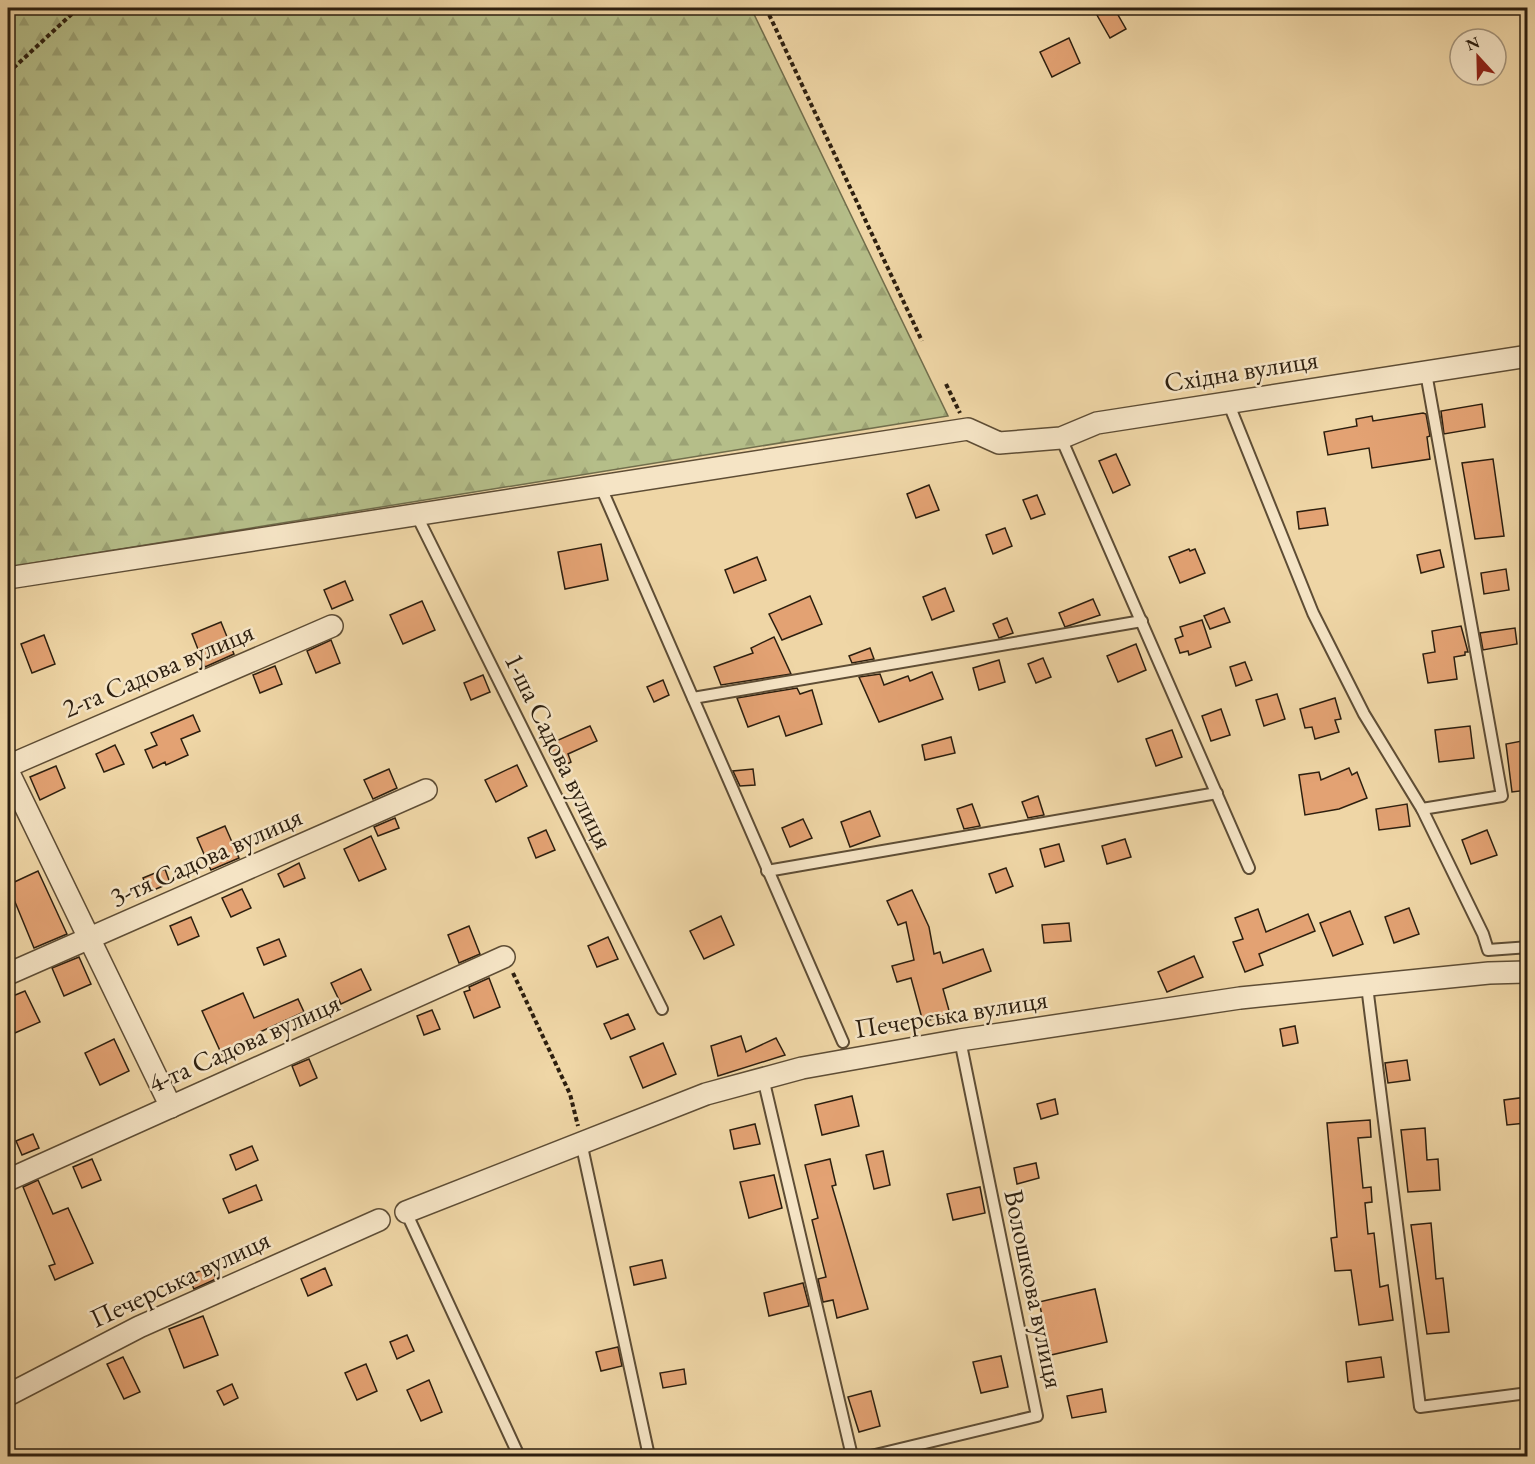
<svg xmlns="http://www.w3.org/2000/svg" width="1535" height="1464" viewBox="0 0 1535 1464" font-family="'EB Garamond',serif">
<defs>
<pattern id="forest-firs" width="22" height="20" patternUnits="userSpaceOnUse" patternTransform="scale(1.5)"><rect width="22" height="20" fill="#b5be89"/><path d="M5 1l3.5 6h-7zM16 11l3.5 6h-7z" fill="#9ca375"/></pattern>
</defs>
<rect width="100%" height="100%" fill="#efd6a6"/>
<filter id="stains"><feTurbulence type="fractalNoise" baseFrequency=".00333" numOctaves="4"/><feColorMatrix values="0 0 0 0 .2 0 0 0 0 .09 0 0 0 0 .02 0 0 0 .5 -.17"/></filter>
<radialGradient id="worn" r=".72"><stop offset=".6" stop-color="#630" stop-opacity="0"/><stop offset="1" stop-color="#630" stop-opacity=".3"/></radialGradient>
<!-- forest -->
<path fill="url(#forest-firs)" stroke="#716e4c" stroke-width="1.5" d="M 8,8 L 751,8 L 948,416 L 8,567 Z"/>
<!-- building -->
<g fill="#e3a273" stroke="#2d1f0f" stroke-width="1.5">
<path d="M 1093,8 L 1114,8 L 1126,29 L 1110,38 Z"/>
<path d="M 1069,38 L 1080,63 L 1052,77 L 1040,52 Z"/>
<path d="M 1482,404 L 1485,427 L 1444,434 L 1441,411 Z"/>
<path d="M 1423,413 L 1426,414 L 1430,436 L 1427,437 L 1430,459 L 1372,468 L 1369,448 L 1328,455 L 1324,432 L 1357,426 L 1356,419 L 1372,416 L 1373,421 Z"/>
<path d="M 1116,454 L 1130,485 L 1113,493 L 1099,461 Z"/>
<path d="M 1493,459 L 1504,536 L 1475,539 L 1462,463 Z"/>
<path d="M 929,485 L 939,510 L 916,518 L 907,494 Z"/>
<path d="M 1037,495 L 1045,514 L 1031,519 L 1023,500 Z"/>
<path d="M 1325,508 L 1328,525 L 1299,529 L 1297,512 Z"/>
<path d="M 1005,528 L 1012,546 L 993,554 L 986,535 Z"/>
<path d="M 601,544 L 608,580 L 565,589 L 558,552 Z"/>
<path d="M 1189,549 L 1190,551 L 1195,549 L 1205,573 L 1180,583 L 1169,557 Z"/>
<path d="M 1440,550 L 1444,567 L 1421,573 L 1417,555 Z"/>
<path d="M 757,557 L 766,580 L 734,593 L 725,570 Z"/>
<path d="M 1506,569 L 1509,590 L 1484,594 L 1481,573 Z"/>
<path d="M 345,581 L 353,600 L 332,609 L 324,590 Z"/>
<path d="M 945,588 L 954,611 L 932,620 L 923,597 Z"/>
<path d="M 810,596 L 822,624 L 782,640 L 769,614 Z"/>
<path d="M 1093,599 L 1100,615 L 1065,627 L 1059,613 Z"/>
<path d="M 422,601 L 435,630 L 403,644 L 390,615 Z"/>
<path d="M 1224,608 L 1230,622 L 1210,629 L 1204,616 Z"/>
<path d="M 1007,618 L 1013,633 L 999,638 L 993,624 Z"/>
<path d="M 1202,620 L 1211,647 L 1189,655 L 1188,651 L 1180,653 L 1175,639 L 1183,636 L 1180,627 Z"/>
<path d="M 221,622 L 234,654 L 205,667 L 192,634 Z"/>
<path d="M 1461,626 L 1468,652 L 1465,652 L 1465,655 L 1454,657 L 1457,679 L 1428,683 L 1423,654 L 1435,652 L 1432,631 Z"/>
<path d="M 1515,628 L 1517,644 L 1483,650 L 1480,633 Z"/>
<path d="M 44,635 L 55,664 L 32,673 L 21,644 Z"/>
<path d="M 774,637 L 791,674 L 721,685 L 714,667 L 753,653 L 751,648 Z"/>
<path d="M 331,640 L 340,663 L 316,673 L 307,651 Z"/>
<path d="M 1136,644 L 1146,670 L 1118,682 L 1107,656 Z"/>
<path d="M 870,648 L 874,659 L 852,663 L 849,656 Z"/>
<path d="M 1043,658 L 1051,677 L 1036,683 L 1028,664 Z"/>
<path d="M 999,660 L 1005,682 L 979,690 L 973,668 Z"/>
<path d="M 1245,662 L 1252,680 L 1236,686 L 1230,667 Z"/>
<path d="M 275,666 L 282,684 L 260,693 L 253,675 Z"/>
<path d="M 932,672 L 943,699 L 879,722 L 859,677 L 880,674 L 884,685 L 908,676 L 910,681 Z"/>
<path d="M 483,675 L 490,692 L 471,700 L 464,683 Z"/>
<path d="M 663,680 L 669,695 L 654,702 L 647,687 Z"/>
<path d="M 797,688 L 800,694 L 812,690 L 822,724 L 786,736 L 779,716 L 748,727 L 737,698 Z"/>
<path d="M 1277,694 L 1285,719 L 1264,726 L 1256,700 Z"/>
<path d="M 1335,698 L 1341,719 L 1335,720 L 1339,732 L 1315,739 L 1312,727 L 1305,728 L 1300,709 Z"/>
<path d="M 1221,709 L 1230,735 L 1211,741 L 1202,716 Z"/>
<path d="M 193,715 L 200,731 L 181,739 L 188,755 L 166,765 L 165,762 L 153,768 L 145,750 L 157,745 L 151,733 Z"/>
<path d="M 590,726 L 597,741 L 568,754 L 571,762 L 558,768 L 547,745 Z"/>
<path d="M 1470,726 L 1474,758 L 1439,762 L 1435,730 Z"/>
<path d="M 1172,730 L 1182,757 L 1156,766 L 1146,739 Z"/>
<path d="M 951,737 L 955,753 L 925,760 L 922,745 Z"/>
<path d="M 1527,740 L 1527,790 L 1512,792 L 1506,744 Z"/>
<path d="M 115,745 L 124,764 L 104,772 L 96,754 Z"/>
<path d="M 517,765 L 527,786 L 496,802 L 485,780 Z"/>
<path d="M 56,766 L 65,788 L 40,800 L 30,777 Z"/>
<path d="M 1349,768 L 1352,775 L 1357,772 L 1367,798 L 1339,809 L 1305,815 L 1299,775 L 1319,772 L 1321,780 Z"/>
<path d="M 389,769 L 397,788 L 373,799 L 364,780 Z"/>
<path d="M 753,769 L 755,785 L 740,786 L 733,771 Z"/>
<path d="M 1038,796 L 1044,815 L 1028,818 L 1022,802 Z"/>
<path d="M 972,804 L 980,826 L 964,829 L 957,809 Z"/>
<path d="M 1407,804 L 1410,826 L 1379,830 L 1376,809 Z"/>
<path d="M 870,811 L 880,836 L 850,847 L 841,822 Z"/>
<path d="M 395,818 L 399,828 L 378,836 L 374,827 Z"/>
<path d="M 803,819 L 812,838 L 790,847 L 782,828 Z"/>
<path d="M 225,826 L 239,858 L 211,870 L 197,838 Z"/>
<path d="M 546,830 L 555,850 L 536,858 L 528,838 Z"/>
<path d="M 1487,830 L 1497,855 L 1471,864 L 1462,840 Z"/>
<path d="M 371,836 L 386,869 L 359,881 L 344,849 Z"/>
<path d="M 1125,839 L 1131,857 L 1107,864 L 1102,846 Z"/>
<path d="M 1059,844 L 1064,861 L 1045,867 L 1040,849 Z"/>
<path d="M 299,863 L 305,878 L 284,887 L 278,874 Z"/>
<path d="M 1006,868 L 1013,886 L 996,893 L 989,874 Z"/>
<path d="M 165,869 L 170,883 L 149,892 L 143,878 Z"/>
<path d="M 38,871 L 67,934 L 34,948 L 8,885 Z"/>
<path d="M 242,889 L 251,908 L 231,917 L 222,898 Z"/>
<path d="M 912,890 L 929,927 L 934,954 L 940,952 L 943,963 L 983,949 L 991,971 L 943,989 L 950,1014 L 923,1022 L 911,978 L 897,982 L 892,966 L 914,960 L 906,922 L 898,925 L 887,901 Z"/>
<path d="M 1409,908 L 1419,934 L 1394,943 L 1385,917 Z"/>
<path d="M 1258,909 L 1266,932 L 1308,914 L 1315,931 L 1259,954 L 1263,965 L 1245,972 L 1233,942 L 1243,939 L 1235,918 Z"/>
<path d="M 1350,911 L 1363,944 L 1333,956 L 1320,923 Z"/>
<path d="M 721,916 L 734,945 L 704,959 L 690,931 Z"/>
<path d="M 191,917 L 199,936 L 178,945 L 170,926 Z"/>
<path d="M 1069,923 L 1071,941 L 1044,943 L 1042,925 Z"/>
<path d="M 469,926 L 480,954 L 459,963 L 448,935 Z"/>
<path d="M 608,937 L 618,959 L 597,967 L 588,946 Z"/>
<path d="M 279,939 L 286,956 L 264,965 L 257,948 Z"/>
<path d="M 1194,956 L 1203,977 L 1167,992 L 1158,972 Z"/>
<path d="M 79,957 L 91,984 L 64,996 L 52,968 Z"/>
<path d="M 361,969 L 371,990 L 341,1004 L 331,983 Z"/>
<path d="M 489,978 L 500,1007 L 474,1018 L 464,992 L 470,990 L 469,987 Z"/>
<path d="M 25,991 L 40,1022 L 8,1036 L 8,998 Z"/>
<path d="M 243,993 L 254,1018 L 298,999 L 304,1012 L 260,1032 L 262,1037 L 222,1055 L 202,1011 Z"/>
<path d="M 432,1010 L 440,1029 L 424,1035 L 417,1016 Z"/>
<path d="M 628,1014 L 635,1029 L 611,1039 L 604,1024 Z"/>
<path d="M 1295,1026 L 1298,1043 L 1283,1046 L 1280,1029 Z"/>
<path d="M 741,1036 L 746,1052 L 776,1038 L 785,1055 L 718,1076 L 711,1046 Z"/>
<path d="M 114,1039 L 129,1071 L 100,1085 L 85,1053 Z"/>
<path d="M 663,1043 L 676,1074 L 643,1088 L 630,1057 Z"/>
<path d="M 309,1059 L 317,1078 L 300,1086 L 292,1066 Z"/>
<path d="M 1407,1060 L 1410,1080 L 1388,1083 L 1385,1063 Z"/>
<path d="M 852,1096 L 859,1126 L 822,1135 L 815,1105 Z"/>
<path d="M 1527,1097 L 1527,1123 L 1507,1125 L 1504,1100 Z"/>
<path d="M 1055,1099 L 1058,1114 L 1041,1119 L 1037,1104 Z"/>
<path d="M 1370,1120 L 1371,1137 L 1358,1138 L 1363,1188 L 1371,1187 L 1372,1202 L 1365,1203 L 1368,1234 L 1374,1233 L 1380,1287 L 1388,1285 L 1393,1320 L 1359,1325 L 1351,1270 L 1335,1271 L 1331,1238 L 1337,1237 L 1327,1123 Z"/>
<path d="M 755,1124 L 760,1144 L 734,1149 L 730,1130 Z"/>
<path d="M 1425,1128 L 1427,1160 L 1438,1159 L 1440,1190 L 1408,1192 L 1401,1130 Z"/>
<path d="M 33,1134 L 39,1148 L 22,1155 L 16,1141 Z"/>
<path d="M 252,1146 L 258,1160 L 236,1170 L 230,1155 Z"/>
<path d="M 883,1151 L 890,1185 L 874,1189 L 866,1155 Z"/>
<path d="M 92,1159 L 101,1180 L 82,1188 L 73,1167 Z"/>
<path d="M 830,1159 L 836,1185 L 832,1186 L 868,1309 L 837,1318 L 833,1300 L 823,1302 L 818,1279 L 826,1277 L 812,1220 L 818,1218 L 805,1165 Z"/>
<path d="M 1036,1163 L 1039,1178 L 1017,1184 L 1014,1168 Z"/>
<path d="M 774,1175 L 782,1208 L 749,1218 L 740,1182 Z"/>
<path d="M 38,1180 L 53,1214 L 68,1208 L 93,1263 L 55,1280 L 49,1266 L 55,1264 L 23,1187 Z"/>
<path d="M 256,1185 L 262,1200 L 229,1213 L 223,1199 Z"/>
<path d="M 980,1187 L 985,1213 L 953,1220 L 947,1194 Z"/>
<path d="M 1431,1223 L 1436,1279 L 1443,1278 L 1449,1332 L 1427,1334 L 1411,1225 Z"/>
<path d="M 662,1260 L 666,1278 L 634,1285 L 630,1267 Z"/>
<path d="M 211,1266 L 216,1279 L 194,1289 L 188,1276 Z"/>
<path d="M 325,1268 L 332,1285 L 308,1296 L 301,1279 Z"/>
<path d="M 803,1283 L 809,1306 L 769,1316 L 764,1293 Z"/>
<path d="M 1095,1289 L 1107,1342 L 1051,1355 L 1039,1302 Z"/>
<path d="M 203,1316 L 218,1355 L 184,1368 L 169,1329 Z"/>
<path d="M 407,1335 L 414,1351 L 397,1359 L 390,1342 Z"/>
<path d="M 618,1347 L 622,1366 L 601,1371 L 596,1352 Z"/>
<path d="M 1001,1356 L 1008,1387 L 981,1393 L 973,1362 Z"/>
<path d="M 123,1357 L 140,1392 L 124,1399 L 107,1364 Z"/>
<path d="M 1381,1357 L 1384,1377 L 1348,1382 L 1346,1362 Z"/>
<path d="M 366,1364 L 377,1391 L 357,1400 L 345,1373 Z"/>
<path d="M 684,1369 L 686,1384 L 663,1388 L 660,1373 Z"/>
<path d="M 429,1380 L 442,1412 L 421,1421 L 407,1390 Z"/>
<path d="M 232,1384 L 238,1398 L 224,1405 L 217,1391 Z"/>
<path d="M 1102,1389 L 1106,1412 L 1072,1418 L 1067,1396 Z"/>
<path d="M 871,1391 L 880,1426 L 859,1432 L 848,1397 Z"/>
</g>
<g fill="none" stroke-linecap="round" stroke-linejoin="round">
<!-- service casing -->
<g stroke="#5e4d35" stroke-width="14">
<g id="service">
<path d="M 1228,402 L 1313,613 L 1364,714 L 1422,809 L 1483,934 L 1488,950 L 1528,947"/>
<path d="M 1061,438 L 1249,868"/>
<path d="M 600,485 L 843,1042"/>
<path d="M 416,514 L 662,1009"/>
<path d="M 693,698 L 1142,621"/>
<path d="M 1422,809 L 1502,796 L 1426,373"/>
<path d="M 767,871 L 1217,793"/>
<path d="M 1367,986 L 1420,1407 L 1528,1393"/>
<path d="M 763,1078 L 852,1456"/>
<path d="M 581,1142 L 649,1456"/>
<path d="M 406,1212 L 519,1456"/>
<path d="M 871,1456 L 1037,1416 L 960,1040"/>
</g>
</g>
<!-- minor casing -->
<g stroke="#5e4d35" stroke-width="24">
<g id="minor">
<path d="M 8,578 L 968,429 L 999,443 L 1061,438 L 1097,423 L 1528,356"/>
<path d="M 8,766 L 332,626"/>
<path d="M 8,771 L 171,1107"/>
<path d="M 8,974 L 426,790"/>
<path d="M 8,1180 L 504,957"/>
<path d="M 406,1212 L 706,1094 L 802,1068 L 960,1040 L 1240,998 L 1489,973 L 1528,972"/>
<path d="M 8,1395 L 139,1327 L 379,1220"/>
</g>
</g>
<!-- path -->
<g stroke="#2d1f0f" stroke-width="4" stroke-dasharray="4.5 3" stroke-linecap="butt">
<path d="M 766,8 L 922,341"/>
<path d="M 8,73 L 75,11 L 82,8"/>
<path d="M 946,384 L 960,413"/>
<path d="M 513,973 L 570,1094 L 578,1126"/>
</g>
<!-- service -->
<use href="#service" stroke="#f5e4c5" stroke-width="10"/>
<!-- minor -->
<use href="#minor" stroke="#f5e4c5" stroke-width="21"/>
</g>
<g text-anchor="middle" stroke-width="5" stroke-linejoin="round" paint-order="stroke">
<!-- street labels -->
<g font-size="27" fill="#2d1f0f" stroke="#f5e4c5">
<text transform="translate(1241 371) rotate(-9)" y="9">Східна вулиця</text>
<text transform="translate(158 670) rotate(-23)" y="9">2-га Садова вулиця</text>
<text transform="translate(559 751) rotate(64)" y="9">1-ша Садова вулиця</text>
<text transform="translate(206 857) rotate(-24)" y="9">3-тя Садова вулиця</text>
<text transform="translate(951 1014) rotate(-9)" y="9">Печерська вулиця</text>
<text transform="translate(244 1043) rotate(-24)" y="9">4-та Садова вулиця</text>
<text transform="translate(180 1279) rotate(-25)" y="9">Печерська вулиця</text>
<text transform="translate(1034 1289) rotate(78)" y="9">Волошкова вулиця</text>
</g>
</g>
<!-- margin -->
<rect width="1535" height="1464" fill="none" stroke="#efd6a6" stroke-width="30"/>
<rect x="9" y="9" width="1517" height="1446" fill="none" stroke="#2d1f0f" stroke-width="3"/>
<rect x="15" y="15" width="1505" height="1434" fill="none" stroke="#2d1f0f" stroke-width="1.5"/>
<!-- north arrow -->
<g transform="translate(1478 57) rotate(338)"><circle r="28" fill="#f5e4c5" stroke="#a5957c" stroke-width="1.5"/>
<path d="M0-4.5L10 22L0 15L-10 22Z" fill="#8f2418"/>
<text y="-9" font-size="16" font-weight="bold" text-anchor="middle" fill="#2d1f0f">N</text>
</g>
<rect width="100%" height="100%" filter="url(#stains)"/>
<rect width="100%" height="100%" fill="url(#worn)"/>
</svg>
